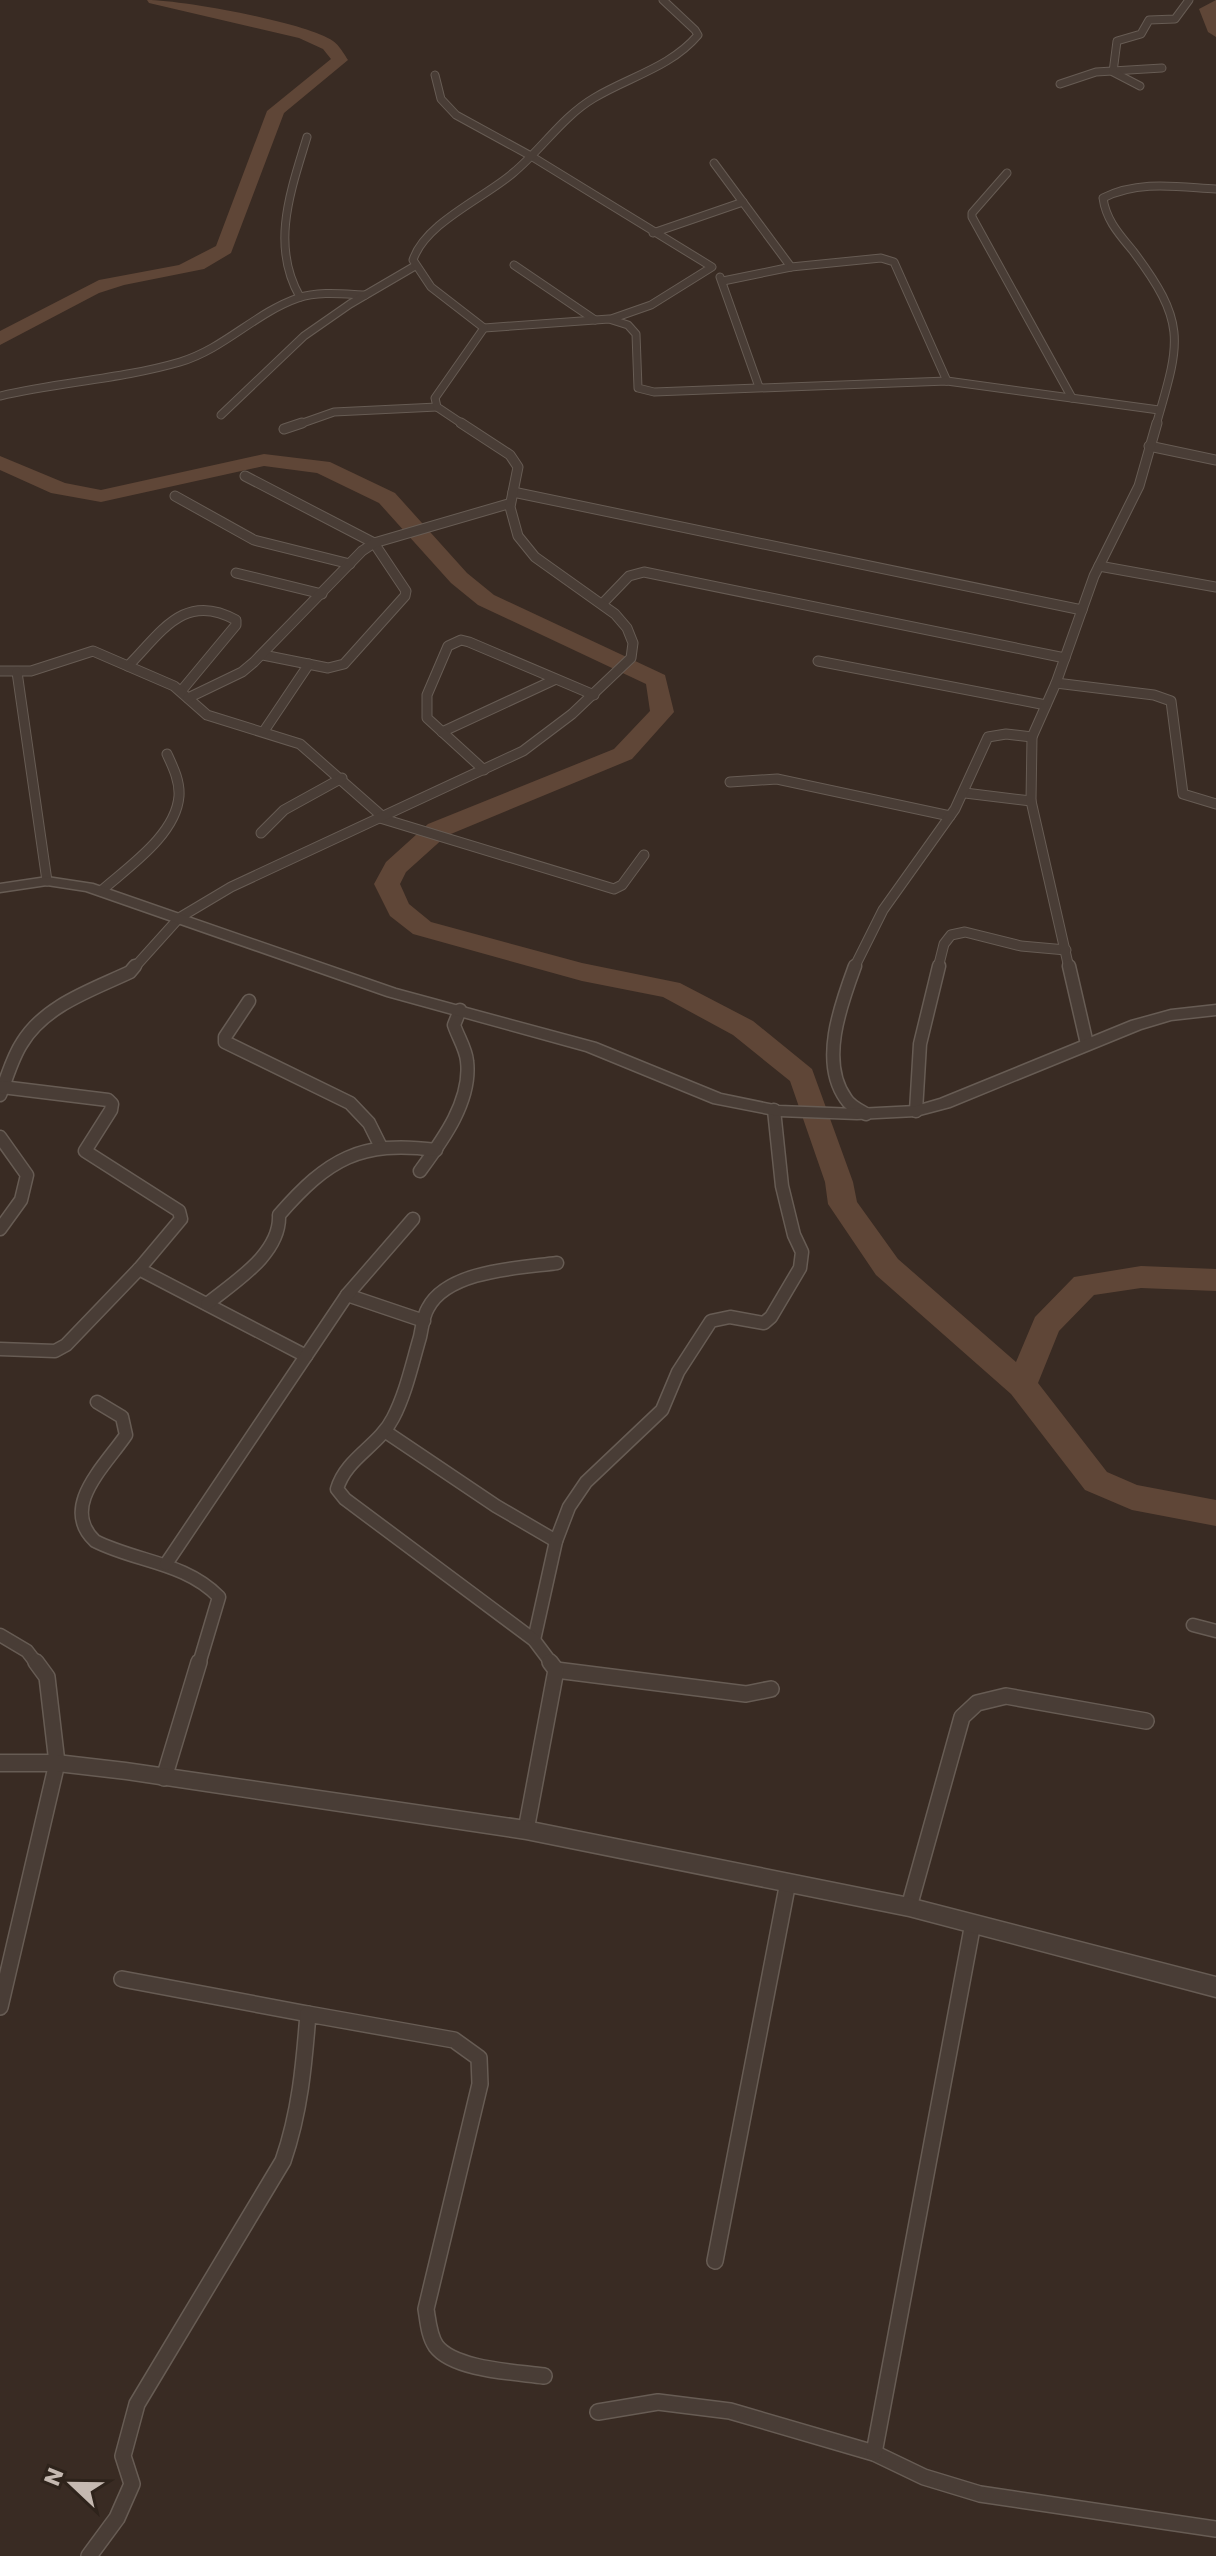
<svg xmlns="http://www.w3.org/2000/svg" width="1216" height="2556" viewBox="0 0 1216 2556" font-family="Poppins,sans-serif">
<rect width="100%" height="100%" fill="#392b23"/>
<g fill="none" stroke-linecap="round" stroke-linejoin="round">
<!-- river -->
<g fill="#5f4637" fill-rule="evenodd">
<path d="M 147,0 C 182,0 305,22 333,41 C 339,45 344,54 348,60 L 284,113 L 231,253 L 204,269 L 124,285 L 99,293 L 0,345 L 0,331 L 99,280 L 179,265 L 216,246 L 267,111 L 331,59 L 323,49 L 299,38 L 149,3 Z"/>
<path d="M 1216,0 L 1216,37 L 1208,32 L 1199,9 Z"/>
<path d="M 264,454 L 330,462 L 395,493 L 467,573 L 494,595 L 665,675 L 674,712 L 632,759 L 446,836 L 406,872 L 400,884 L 409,904 L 431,922 L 582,963 L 680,983 L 753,1021 L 812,1069 L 853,1182 L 857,1202 L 898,1259 L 1016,1362 L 1035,1317 L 1074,1277 L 1141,1266 L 1216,1269 L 1216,1291 L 1141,1288 L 1094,1295 L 1059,1331 L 1038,1383 L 1107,1472 L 1137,1485 L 1216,1500 L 1216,1526 L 1132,1510 L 1085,1490 L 1011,1394 L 876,1275 L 828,1204 L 825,1182 L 790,1081 L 733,1035 L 663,997 L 582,981 L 413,934 L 390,916 L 374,884 L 386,862 L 428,824 L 614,749 L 650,711 L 646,684 L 478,605 L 451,583 L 379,503 L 317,473 L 264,466 L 101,502 L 51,493 L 0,470 L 0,456 L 65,483 L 101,490 Z"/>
</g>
<!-- minor-far3 casing -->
<g stroke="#675c54" stroke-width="9">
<g id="minor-far3">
<path d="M 435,75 L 441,99 L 456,115 L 531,156 L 712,267 L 651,305 L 611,319"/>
<path d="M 1060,84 L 1096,72 L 1162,68"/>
<path d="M 1140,86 L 1113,72 L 1117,41 L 1141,34 L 1149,20 L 1175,19 L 1189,0"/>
<path d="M 714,163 L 791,267 L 723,281"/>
<path d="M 1007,173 L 972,213 L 972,217 L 1072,398"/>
<path d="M 653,233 L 743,202"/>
<path d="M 514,265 L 595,320"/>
<path d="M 791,267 L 881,258 L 894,262 L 947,381"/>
<path d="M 720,277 L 759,387"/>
<path d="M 300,297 C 270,245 291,190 307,137"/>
<path d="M 484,328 L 609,319 L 628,325 L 636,334 L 638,388 L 654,392 L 947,381 L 1159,410"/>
<path d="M 0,396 C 59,382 122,379 180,362 C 224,349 255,313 298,298 C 319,291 343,294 365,295"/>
<path d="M 221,415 L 304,336 L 350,304 L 415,266"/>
<path d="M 297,425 L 334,412 L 437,407"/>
<path d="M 464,425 L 437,407 L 435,398 L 484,328 L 431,287 L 413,260 C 425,223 484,198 513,173 C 542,149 562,117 594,98 C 629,77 671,67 698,35 L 695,30 L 663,0"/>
<path d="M 1156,425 C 1180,342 1188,324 1133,251 C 1119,234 1106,220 1103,198 C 1139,180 1178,187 1216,189"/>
</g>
</g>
<!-- minor-far2 casing -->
<g stroke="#675c54" stroke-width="11">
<g id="minor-far2">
<path d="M 284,429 L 302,423"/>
<path d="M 1149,446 L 1216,460"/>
<path d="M 245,476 L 374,543 L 406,591 L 405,596 L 344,664 L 328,668 L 263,655"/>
<path d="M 513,492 L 1082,610"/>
<path d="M 175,496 L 254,540 L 350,564"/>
<path d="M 1099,566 L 1216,587"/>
<path d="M 236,573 L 322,594"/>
<path d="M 602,604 L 629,576 L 644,572 L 1065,658"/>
<path d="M 818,661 L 1046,705"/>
<path d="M 128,666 C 161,633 184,591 236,620 L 236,625 L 182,690"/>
<path d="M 0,671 L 31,671 L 93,651 L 174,686 L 207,715 L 300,744 L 383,817"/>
<path d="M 17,672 L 47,881"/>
<path d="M 1056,683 L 1154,695 L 1171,701 L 1183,794 L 1216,804"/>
<path d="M 188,698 L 242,672 L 254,662 L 362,551 L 374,543 L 508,504"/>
<path d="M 264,731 L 309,664"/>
<path d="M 442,732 L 554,680"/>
<path d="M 484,770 L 427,718 L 427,695 L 448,646 L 461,640 L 469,642 L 594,695"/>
<path d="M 730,782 L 777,779 L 950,816"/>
<path d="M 965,793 L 1031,801"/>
<path d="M 380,818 L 614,889 L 622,885 L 644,855"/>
<path d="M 261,833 L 284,810 L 342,778"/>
<path d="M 101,891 C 128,867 176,835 179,796 C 180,781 173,767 167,754"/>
<path d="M 134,968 L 179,918 L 231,887 L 523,751 L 572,714 L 631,658 L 633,643 L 627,628 L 615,614 L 535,557 L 518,536 L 510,507 L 518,467 L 510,455 L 461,423"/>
<path d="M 854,968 L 883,910 L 955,809 L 988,737 L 1006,734 L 1032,737"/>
<path d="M 938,968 L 944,944 L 951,935 L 965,932 L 1021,946 L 1066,950"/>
<path d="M 1069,968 L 1031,801 L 1032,737 L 1056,683 L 1094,576 L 1139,486 L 1157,423"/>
</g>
</g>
<!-- minor-far1 casing -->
<g stroke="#675c54" stroke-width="15">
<g id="minor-far1">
<path d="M 855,966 C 841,1004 819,1062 846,1099 C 850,1106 859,1110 866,1114"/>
<path d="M 1069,966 L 1087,1044"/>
<path d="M 249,1001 L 225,1037 L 225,1042 L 350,1103 L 369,1123 L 380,1145"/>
<path d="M 0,1095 C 7,1078 12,1058 22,1043 C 45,1005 92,990 130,972 L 135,966"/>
<path d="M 916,1111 L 920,1044 L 939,966"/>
<path d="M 0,1137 L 27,1175 L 21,1200 L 0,1229"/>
<path d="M 420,1171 C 442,1141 472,1101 467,1061 C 466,1049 458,1037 454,1025 L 460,1010"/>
<path d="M 139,1269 L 306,1356"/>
<path d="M 347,1295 L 424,1321"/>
<path d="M 207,1304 C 234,1282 281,1254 279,1215 C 328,1159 360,1140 436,1150"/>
<path d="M 0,1349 L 55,1351 L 66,1345 L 139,1269 L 181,1219 L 179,1211 L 85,1151 L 111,1110 L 112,1104 L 108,1100 L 2,1087"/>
<path d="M 97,1402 L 122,1417 L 126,1435 C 105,1466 59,1507 95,1541 C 136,1562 185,1562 219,1597 L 199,1664"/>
<path d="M 386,1432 L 496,1506 L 556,1541"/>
<path d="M 166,1564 L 347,1295 L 413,1219"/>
<path d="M 1193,1625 L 1216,1631"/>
<path d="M 0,1635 L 27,1651 L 37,1664"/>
<path d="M 534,1640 L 556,1541 L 569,1507 L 586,1482 L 662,1410 L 678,1372 L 711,1321 L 730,1317 L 764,1323 L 771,1317 L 800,1268 L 802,1252 L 794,1235 L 782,1186 L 774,1110"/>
<path d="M 552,1664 L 534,1640 L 345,1499 L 337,1489 C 346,1458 379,1446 393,1418 C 406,1393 412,1364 420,1337 C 422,1328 423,1316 428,1308 C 448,1270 520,1268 557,1263"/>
</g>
</g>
<!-- minor casing -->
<g stroke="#675c54" stroke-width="18">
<g id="minor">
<path d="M 556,1670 L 746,1694 L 771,1689"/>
<path d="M 164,1778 L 199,1662"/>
<path d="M 526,1830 L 556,1670 L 550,1662"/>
<path d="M 909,1907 L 962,1717 L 977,1703 L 1006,1696 L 1146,1721"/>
<path d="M 122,1979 L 308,2014"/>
<path d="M 0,2007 L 57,1763 L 47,1677 L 36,1662"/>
<path d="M 715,2261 L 788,1882"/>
<path d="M 598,2412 L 658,2402 L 730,2411 L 874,2453 L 924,2477 L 980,2494 L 1216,2529"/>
<path d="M 874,2453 L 973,1923"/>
<path d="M 89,2556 L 117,2518 L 132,2484 L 123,2456 L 137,2404 L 283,2161 C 300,2112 304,2065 308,2014 L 454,2040 L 479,2058 L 480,2084 L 426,2309 C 428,2321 429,2336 436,2346 C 454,2370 516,2372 544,2376"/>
</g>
</g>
<!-- tertiary casing -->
<g stroke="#675c54" stroke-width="3">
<g id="tertiary">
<path d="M 47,877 L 93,884 L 396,989 L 596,1043 L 721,1094 L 779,1106 L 857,1109 L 916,1106 L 940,1099 L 1131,1021 L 1171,1010 L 1216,1005 L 1216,1015 L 1171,1020 L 1141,1029 L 950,1107 L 916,1116 L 857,1119 L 779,1116 L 713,1103 L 586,1051 L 387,996 L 86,891 L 47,885 L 0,892 L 0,884 Z"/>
<path d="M 0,1755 L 57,1755 L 126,1763 L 526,1821 L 909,1898 L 1216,1977 L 1216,1997 L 909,1916 L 526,1839 L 126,1779 L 57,1771 L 0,1771 Z"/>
</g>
</g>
<!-- minor-far3 -->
<use href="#minor-far3" stroke="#493d36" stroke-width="7"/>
<!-- minor-far2 -->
<use href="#minor-far2" stroke="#493d36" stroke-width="9"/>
<!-- minor-far1 -->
<use href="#minor-far1" stroke="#493d36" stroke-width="12"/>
<!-- minor -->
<use href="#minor" stroke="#493d36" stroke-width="15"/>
<!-- tertiary -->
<use href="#tertiary" fill="#493d36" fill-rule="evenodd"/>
</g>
<!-- north arrow -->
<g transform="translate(72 2484) rotate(292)" stroke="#2e231b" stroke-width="6" paint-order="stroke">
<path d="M0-6L14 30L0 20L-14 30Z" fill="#c5b9b1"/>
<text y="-12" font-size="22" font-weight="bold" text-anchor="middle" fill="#c5b9b1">N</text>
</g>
</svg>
